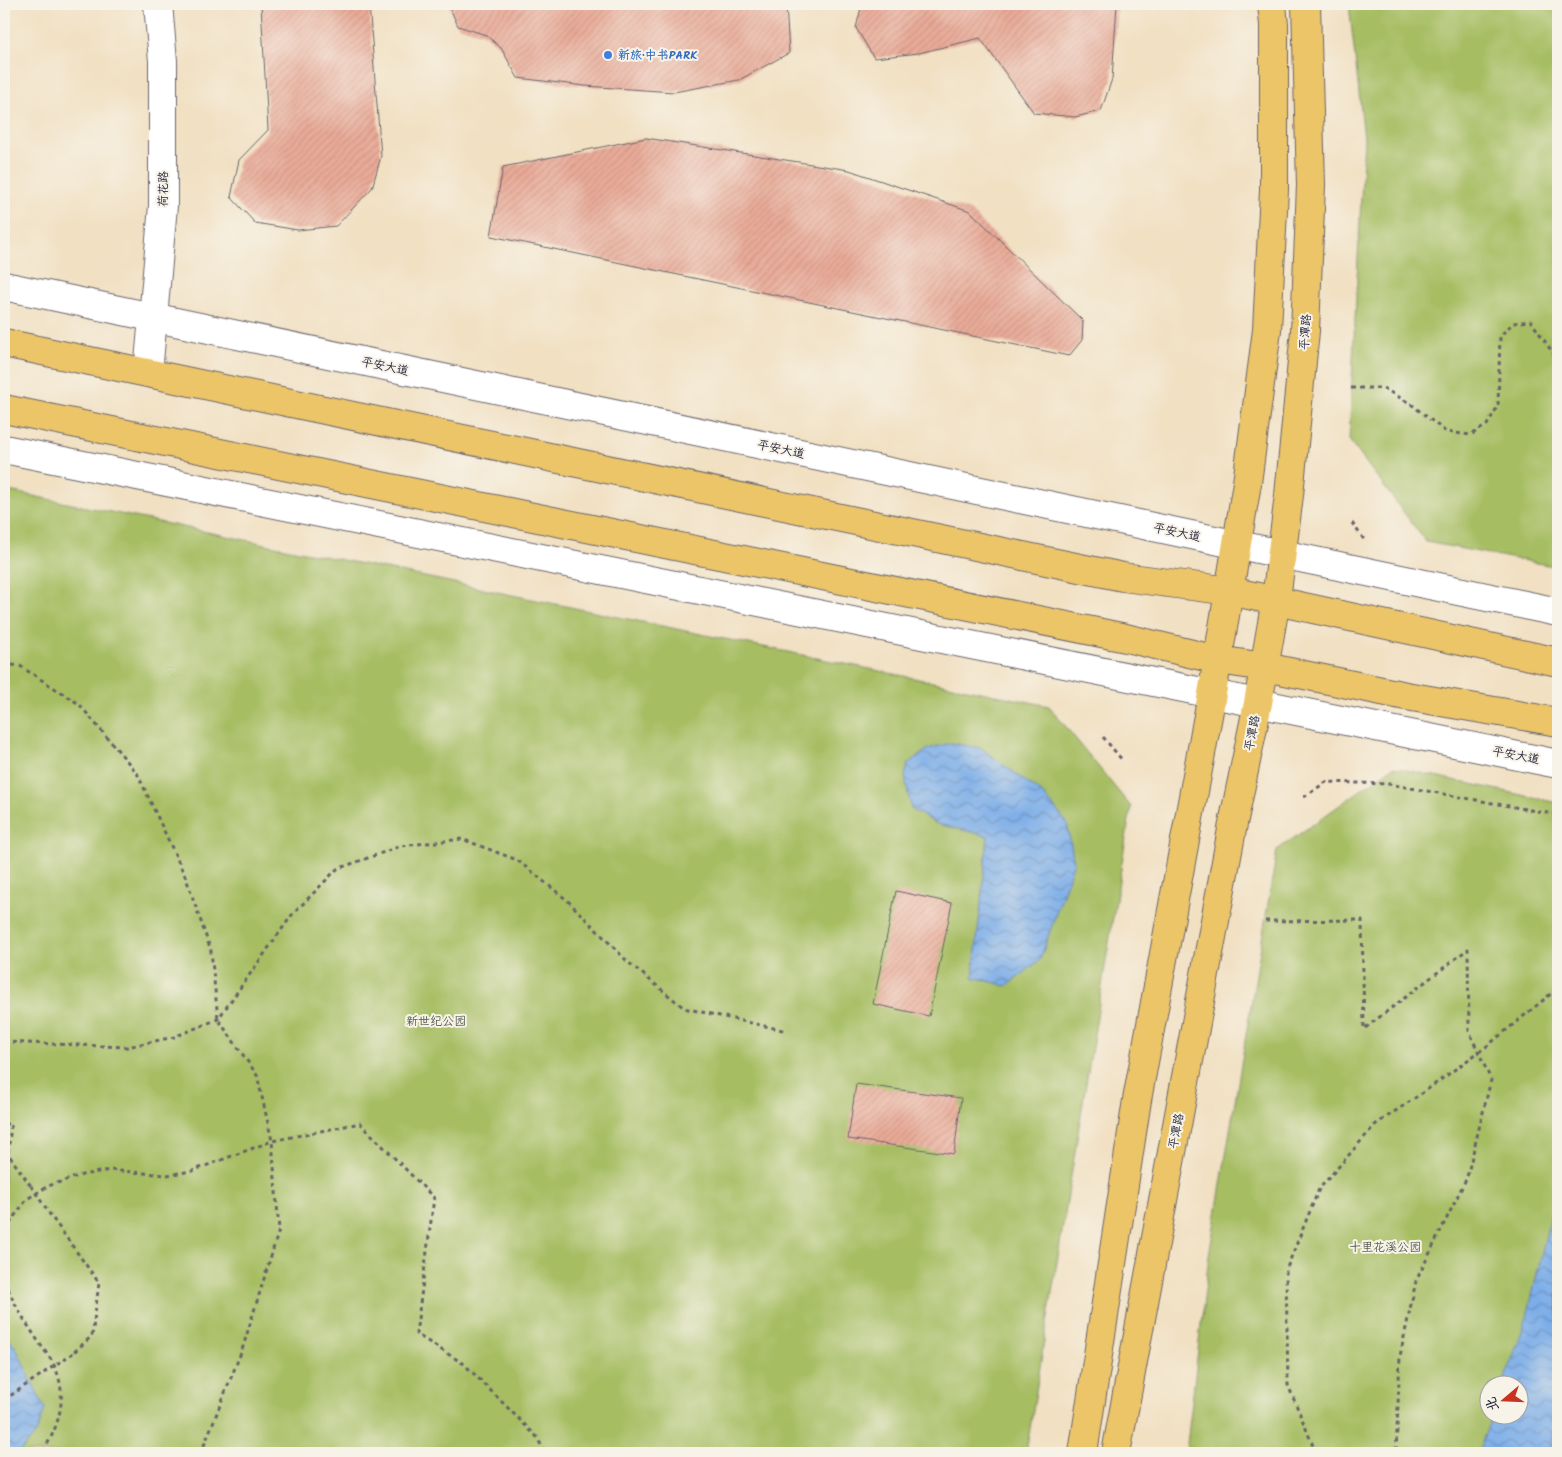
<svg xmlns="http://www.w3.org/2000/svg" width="1562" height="1457" viewBox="0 0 1562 1457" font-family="Kalam,'LXGW WenKai TC',sans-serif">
<defs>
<pattern id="water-waves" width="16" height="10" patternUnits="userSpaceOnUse" patternTransform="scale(1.25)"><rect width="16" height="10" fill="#7cade8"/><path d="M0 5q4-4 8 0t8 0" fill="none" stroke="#658cbd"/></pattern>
<pattern id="building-hatch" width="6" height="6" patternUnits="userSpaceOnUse" patternTransform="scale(1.25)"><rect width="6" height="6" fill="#eaab98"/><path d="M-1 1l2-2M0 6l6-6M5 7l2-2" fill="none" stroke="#c89384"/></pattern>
</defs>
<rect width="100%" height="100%" fill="#f7f3e8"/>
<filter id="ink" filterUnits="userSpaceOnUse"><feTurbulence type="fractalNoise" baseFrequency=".02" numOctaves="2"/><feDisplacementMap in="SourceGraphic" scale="10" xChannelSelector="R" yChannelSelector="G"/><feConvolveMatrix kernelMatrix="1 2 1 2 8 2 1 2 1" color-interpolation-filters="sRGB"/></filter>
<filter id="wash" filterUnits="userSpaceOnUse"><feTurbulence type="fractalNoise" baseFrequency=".0096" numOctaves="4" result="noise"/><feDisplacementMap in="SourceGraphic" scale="20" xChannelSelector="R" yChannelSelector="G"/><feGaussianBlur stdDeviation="1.12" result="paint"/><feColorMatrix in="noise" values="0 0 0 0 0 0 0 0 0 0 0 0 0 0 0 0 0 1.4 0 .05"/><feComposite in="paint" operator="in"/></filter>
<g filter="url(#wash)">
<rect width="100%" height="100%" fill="#f1e0c2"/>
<!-- park -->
<g fill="#a6bd62" stroke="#64704e" fill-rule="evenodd">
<path d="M 1349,4 L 1558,4 L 1558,567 L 1426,542 L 1349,440 L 1364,138 Z"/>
<path d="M 4,490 L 1049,706 L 1131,807 L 1026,1453 L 4,1453 Z"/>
<path d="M 1393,767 L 1558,803 L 1558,1453 L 1186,1453 L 1209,1256 L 1277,850 ZM 1490,1384 L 1520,1384 L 1520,1414 L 1490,1414 Z"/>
</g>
<!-- water -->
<g fill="url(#water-waves)" stroke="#4f6892">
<path d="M 951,743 L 981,748 L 1044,795 L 1067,823 L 1074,862 L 1040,960 L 1007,986 L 973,977 L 988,836 L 937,824 L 911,809 L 905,776 L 908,764 L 928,749 Z"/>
<path d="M 1558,1184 L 1558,1422 L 1549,1453 L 1478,1453 L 1492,1415 L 1520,1414 L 1520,1384 L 1503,1384 L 1527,1317 Z"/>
<path d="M 4,1335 L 14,1344 L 45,1409 L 36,1434 L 19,1453 L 4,1453 Z"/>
</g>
<g id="blocks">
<!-- building -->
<g fill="url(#building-hatch)">
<path d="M 261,4 L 369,4 L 381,156 L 372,188 L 336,226 L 298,230 L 255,223 L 231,197 L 239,160 L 268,130 Z"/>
<path d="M 448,4 L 786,4 L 789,53 L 739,80 L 674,92 L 585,86 L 518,78 L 501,48 L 486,35 L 458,26 Z"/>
<path d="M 862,4 L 1117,4 L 1112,79 L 1101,111 L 1075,117 L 1034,113 L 980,38 L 919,53 L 874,58 L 856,28 Z"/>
<path d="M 646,138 L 849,170 L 970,211 L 1083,321 L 1082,340 L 1069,356 L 491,236 L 503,167 Z"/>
<path d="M 896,891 L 952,903 L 929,1016 L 873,1004 Z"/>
<path d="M 856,1084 L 961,1098 L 954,1154 L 848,1139 Z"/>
</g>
</g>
</g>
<g filter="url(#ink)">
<use href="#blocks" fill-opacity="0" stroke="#6a646a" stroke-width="1"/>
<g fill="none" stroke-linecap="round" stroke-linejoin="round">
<!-- minor casing -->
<g stroke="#6a646a" stroke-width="30">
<g id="minor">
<path d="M 4,286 L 1558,612"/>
<path d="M 148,373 L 163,206 L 163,61 L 158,4"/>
<path d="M 4,449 L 1558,764"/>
</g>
</g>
<!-- major casing -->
<g stroke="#6a646a" stroke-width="30">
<g id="major">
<path d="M 4,343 L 1123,577 L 1230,591 L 1558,662"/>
<path d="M 4,409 L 1126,638 L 1218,660 L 1265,667 L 1406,696 L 1558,722"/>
<path d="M 1083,1453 L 1137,1100 L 1212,694 L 1247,483 L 1267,330 L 1274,190 L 1274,25 L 1272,4"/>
<path d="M 1116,1453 L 1233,824 L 1258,703 L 1276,600 L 1289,495 L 1305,331 L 1311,185 L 1306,4"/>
</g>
</g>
<!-- path -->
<g stroke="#6a646a" stroke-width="3" stroke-dasharray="4 4" stroke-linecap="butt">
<path d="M 1351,388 L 1383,388 L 1411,404 L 1446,432 L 1471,435 L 1487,425 L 1498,406 L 1500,336 L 1513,323 L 1531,321 L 1555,356 L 1558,362"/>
<path d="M 1352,523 L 1365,541"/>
<path d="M 4,664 L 20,666 L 79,704 L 137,773 L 186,878 L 211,951 L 218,1019 L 257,1075 L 272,1141 L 279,1230 L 242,1350 L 201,1453"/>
<path d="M 1103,737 L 1123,761"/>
<path d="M 1304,797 L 1326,782 L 1389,784 L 1558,815"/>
<path d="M 1265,921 L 1362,920 L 1364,1029 L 1468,949 L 1469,1031 L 1491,1080 L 1467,1177 L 1416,1281 L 1400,1356 L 1396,1453"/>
<path d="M 4,1042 L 127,1047 L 174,1037 L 218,1019 L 292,915 L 337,869 L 401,846 L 462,839 L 517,860 L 567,900 L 628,962 L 684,1008 L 787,1031"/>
<path d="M 4,1124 L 11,1124 L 8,1154 L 31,1186"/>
<path d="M 53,1219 L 99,1283 L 92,1336 L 73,1353"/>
<path d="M 4,1255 L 11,1221 L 27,1199 L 48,1186 L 82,1175 L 110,1170 L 167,1175 L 192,1171 L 272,1141 L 360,1123 L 434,1198 L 416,1334 L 464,1364 L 538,1438 L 544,1453"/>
<path d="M 4,1257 C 5,1268 4,1282 9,1291 C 17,1310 29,1327 40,1344 C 44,1350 49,1356 53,1363 C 69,1394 60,1425 42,1453"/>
<path d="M 1397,1449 L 1408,1453"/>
<path d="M 1316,1453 L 1288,1385 L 1286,1270 L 1319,1189 L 1375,1125 L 1428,1089 L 1487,1046 L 1558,988"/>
</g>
<!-- minor -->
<use href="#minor" stroke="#fff" stroke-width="28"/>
<!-- major -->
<use href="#major" stroke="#edc569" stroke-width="28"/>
<!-- path-bridge -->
<g stroke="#6a646a" stroke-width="3" stroke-dasharray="4 4" stroke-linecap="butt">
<path d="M 31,1186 L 53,1219"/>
<path d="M 4,1400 L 73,1353"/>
</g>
</g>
</g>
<!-- markers -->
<circle fill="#3f7fe0" stroke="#f7f3e8" stroke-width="2" cx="608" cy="55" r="5"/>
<g text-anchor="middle" stroke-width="4" stroke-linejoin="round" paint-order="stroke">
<!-- shop labels -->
<g font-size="12" font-weight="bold" fill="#366cbe" stroke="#f7f3e8" text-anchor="start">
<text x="618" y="59">新旅·中书PARK</text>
</g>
<!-- street labels -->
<g font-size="12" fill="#22223b" stroke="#f7f3e8">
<text transform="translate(163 189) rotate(-89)" y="4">荷花路</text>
<text transform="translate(1305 332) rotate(-86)" y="4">平潭路</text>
<text transform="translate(385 366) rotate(12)" y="4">平安大道</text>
<text transform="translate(781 449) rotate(12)" y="4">平安大道</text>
<text transform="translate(1177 532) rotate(12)" y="4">平安大道</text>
<text transform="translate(1252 733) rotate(-79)" y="4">平潭路</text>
<text transform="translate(1516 755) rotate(11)" y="4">平安大道</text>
<text transform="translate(1176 1131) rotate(-79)" y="4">平潭路</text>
</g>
<!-- park labels -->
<g font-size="12" fill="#505849" stroke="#f7f3e8">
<text x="436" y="1025">新世纪公园</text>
<text x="1385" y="1251">十里花溪公园</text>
</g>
</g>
<!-- margin -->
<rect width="1562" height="1457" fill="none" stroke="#f7f3e8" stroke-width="20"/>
<!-- north arrow -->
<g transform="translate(1504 1400) rotate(251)"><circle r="24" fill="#f7f3e8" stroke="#a29fa3"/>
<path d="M0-4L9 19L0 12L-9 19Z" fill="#c8321e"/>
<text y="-8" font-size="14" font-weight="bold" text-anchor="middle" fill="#22223b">北</text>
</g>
</svg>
